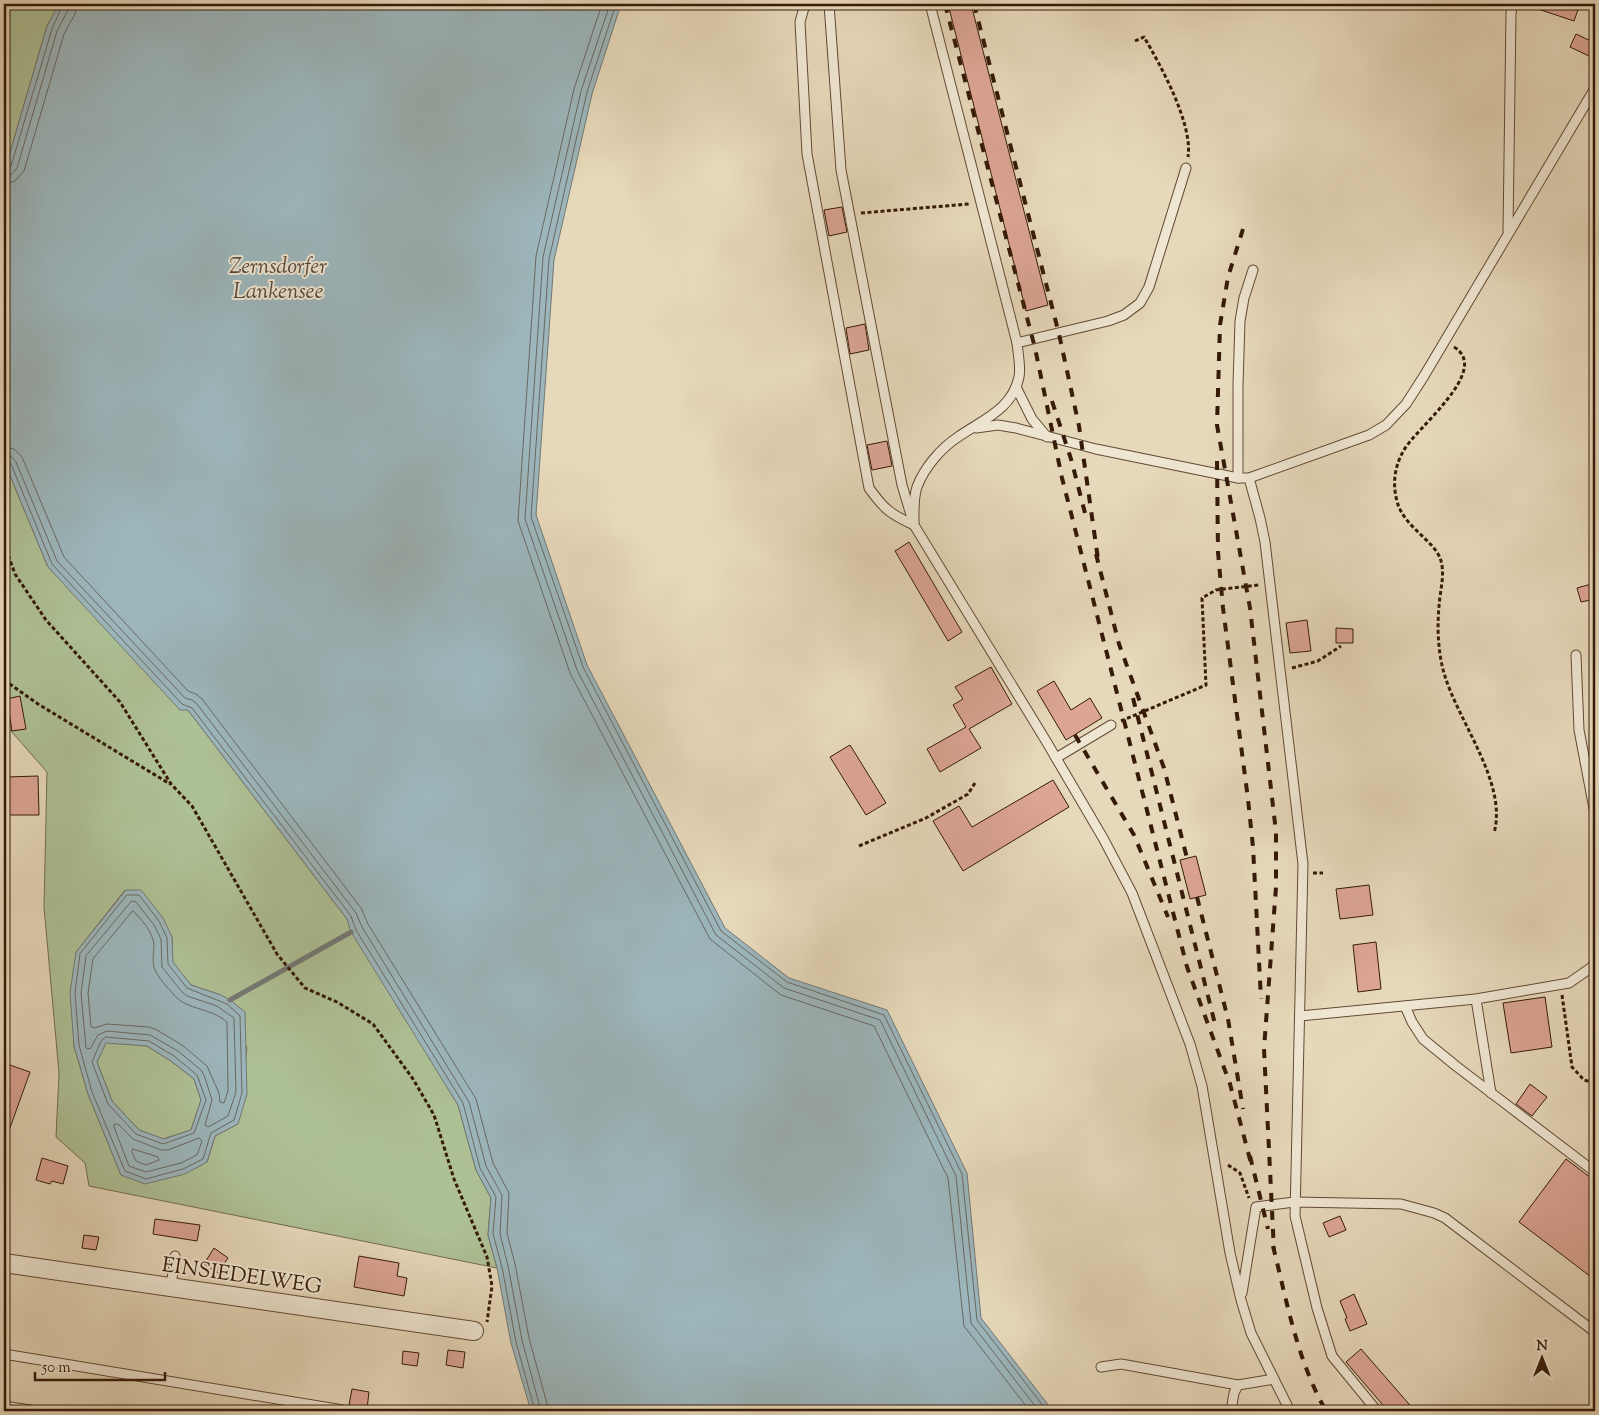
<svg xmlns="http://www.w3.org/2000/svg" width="1599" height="1415" viewBox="0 0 1599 1415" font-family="'Sorts Mill Goudy',serif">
<rect width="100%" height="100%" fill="#e6d8ba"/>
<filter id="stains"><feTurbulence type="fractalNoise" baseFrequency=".004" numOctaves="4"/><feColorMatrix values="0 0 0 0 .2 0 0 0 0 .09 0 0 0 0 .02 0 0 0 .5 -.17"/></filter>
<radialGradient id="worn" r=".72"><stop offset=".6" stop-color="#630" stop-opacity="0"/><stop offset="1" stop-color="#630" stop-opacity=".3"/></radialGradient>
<!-- green -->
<g fill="#aec095" stroke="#726d4e" fill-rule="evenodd">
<path d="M 4,4 L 59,4 L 47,26 L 4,173 Z"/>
<path d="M 4,461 L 48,567 L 188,710 L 347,919 L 458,1105 L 476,1170 L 491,1198 L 488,1235 L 497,1268 L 89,1186 L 85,1163 L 56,1137 L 59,1073 L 44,907 L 47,772 L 4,723 ZM 125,890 L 172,937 L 172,962 L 191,985 L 221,995 L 247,1048 L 238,1124 L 215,1136 L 207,1162 L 121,1175 L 88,1094 L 74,1046 L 76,952 Z"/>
<path d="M 106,1042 L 147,1046 L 171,1061 L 194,1079 L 201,1100 L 191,1130 L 163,1139 L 139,1130 L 112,1101 L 97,1062 Z"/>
</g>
<!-- water -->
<g fill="#9cb6bc" stroke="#737874" fill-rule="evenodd">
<path d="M 59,4 L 621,4 L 592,94 L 554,260 L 536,515 L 587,665 L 725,928 L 789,978 L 887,1010 L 967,1173 L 981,1318 L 1053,1411 L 531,1411 L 511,1343 L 497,1268 L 488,1235 L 491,1198 L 476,1170 L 458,1105 L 351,932 L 347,919 L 188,710 L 180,710 L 48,567 L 4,461 L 4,173 L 47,26 Z"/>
<path d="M 126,890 L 141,890 L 163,918 L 172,937 L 173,962 L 191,985 L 221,995 L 230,1000 L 245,1012 L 247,1094 L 238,1124 L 215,1136 L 207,1162 L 185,1174 L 145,1184 L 121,1175 L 88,1094 L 74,1046 L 70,993 L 76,952 ZM 106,1043 L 147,1046 L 171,1061 L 194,1079 L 201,1100 L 191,1130 L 164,1139 L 139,1130 L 112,1101 L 97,1062 Z"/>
</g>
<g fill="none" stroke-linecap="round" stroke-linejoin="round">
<!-- shore -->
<g stroke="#696862" stroke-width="1">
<path d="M 602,4 L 574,89 L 536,256 L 518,521 L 570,673 L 710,939 L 781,995 L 874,1026 L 948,1178 L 964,1326 L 1030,1411"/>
<path d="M 610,4 L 581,91 L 543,257 L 525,519 L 577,670 L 716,935 L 784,988 L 880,1020 L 956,1176 L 971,1323 L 1039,1411"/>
<path d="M 616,4 L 587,92 L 549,259 L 531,517 L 583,667 L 721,931 L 787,982 L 884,1015 L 962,1174 L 977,1320 L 1047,1411"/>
<path d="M 4,170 L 8,170 L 11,166 L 52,29 L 63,4"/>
<path d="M 4,177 L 11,175 L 17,168 L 57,31 L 68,10 L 70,4"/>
<path d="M 4,184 L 15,181 L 24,171 L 64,34 L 75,14 L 77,4"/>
<path d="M 4,447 L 14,449 L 22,457 L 64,557 L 188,691 L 196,694 L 202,699 L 361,908 L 368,924 L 476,1099 L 493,1163 L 509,1193 L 507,1233 L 515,1264 L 529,1338 L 549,1411"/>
<path d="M 4,454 L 11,456 L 16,462 L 57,561 L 185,698 L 192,700 L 197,704 L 356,913 L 362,927 L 469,1102 L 486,1166 L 502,1195 L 500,1234 L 508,1266 L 522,1340 L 541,1411"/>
<path d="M 4,461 L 8,461 L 11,464 L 52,564 L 182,704 L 192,708 L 351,916 L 356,930 L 463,1103 L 480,1168 L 496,1197 L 493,1234 L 502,1267 L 516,1342 L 535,1411"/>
<path d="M 127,895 L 139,895 L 159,921 L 167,938 L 168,964 L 187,988 L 227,1004 L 240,1016 L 242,1093 L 234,1120 L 211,1133 L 203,1159 L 183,1169 L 146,1179 L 125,1171 L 92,1092 L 79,1045 L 75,993 L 80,954 Z"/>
<path d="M 132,901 L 136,902 L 154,925 L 161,939 L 162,967 L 182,992 L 187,996 L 217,1006 L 234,1018 L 236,1092 L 228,1116 L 208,1127 L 205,1125 L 212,1100 L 204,1075 L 201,1070 L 178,1051 L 150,1035 L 107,1031 L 98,1035 L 90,1049 L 86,1048 L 81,993 L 86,956 Z"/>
<path d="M 133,911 C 141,918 153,933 154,944 C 154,951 152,960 154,967 C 157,977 168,988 175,996 C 187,1010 212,1008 227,1022 L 228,1091 L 224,1103 L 220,1102 L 219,1093 L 207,1066 L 182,1045 L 157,1030 L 149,1027 L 107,1024 L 94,1028 L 91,1027 L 88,993 L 93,959 Z"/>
<path d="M 106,1037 L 149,1041 L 174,1056 L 197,1075 L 206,1100 L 194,1133 L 163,1144 L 136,1134 L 108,1104 L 92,1062 L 101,1041 Z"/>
<path d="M 115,1124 L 118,1124 L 133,1139 L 161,1150 L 168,1150 L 199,1138 L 202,1141 L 197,1155 L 181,1163 L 146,1172 L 129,1166 L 114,1127 Z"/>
<path d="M 133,1149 L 158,1157 L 159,1160 L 146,1165 L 136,1161 L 132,1152 Z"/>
</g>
<!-- stream -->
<path stroke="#737874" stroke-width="5" d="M 230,1000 L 351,932"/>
</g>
<!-- building -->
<g fill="#dca594" stroke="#361a08">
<path d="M 948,4 L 971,4 L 1048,305 L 1026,311 Z"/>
<path d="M 1530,4 L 1580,4 L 1574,21 L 1529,6 Z"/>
<path d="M 1576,34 L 1595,43 L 1589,56 L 1570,47 Z"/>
<path d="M 842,207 L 847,232 L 829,236 L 824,210 Z"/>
<path d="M 865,324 L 869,350 L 850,354 L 846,328 Z"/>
<path d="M 887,441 L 892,466 L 872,470 L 867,445 Z"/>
<path d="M 909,542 L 962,632 L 948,641 L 895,551 Z"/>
<path d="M 1595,583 L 1595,599 L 1581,602 L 1577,588 Z"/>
<path d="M 1307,620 L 1311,651 L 1290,653 L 1286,623 Z"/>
<path d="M 1336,628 L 1353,629 L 1353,643 L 1336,643 Z"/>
<path d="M 991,667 L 1012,704 L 969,729 L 981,748 L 940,772 L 927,749 L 966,727 L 953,705 L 963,699 L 955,687 Z"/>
<path d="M 1054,681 L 1071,710 L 1090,698 L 1102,718 L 1066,740 L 1037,691 Z"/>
<path d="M 20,696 L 26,729 L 12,731 L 7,699 Z"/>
<path d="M 850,745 L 886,803 L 866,815 L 830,757 Z"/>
<path d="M 38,776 L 39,815 L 7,815 L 6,777 Z"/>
<path d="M 1053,780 L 1069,807 L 963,871 L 933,821 L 959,806 L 972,827 Z"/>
<path d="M 1196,856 L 1206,895 L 1190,899 L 1180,860 Z"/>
<path d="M 1369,885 L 1373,915 L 1340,919 L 1336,889 Z"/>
<path d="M 1376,942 L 1381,989 L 1358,992 L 1353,945 Z"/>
<path d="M 1545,997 L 1552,1047 L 1511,1053 L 1503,1003 Z"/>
<path d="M 4,1063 L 30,1072 L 6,1139 L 4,1139 Z"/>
<path d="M 1530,1084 L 1547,1097 L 1532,1116 L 1516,1104 Z"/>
<path d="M 42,1158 L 68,1166 L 63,1184 L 52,1181 L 50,1184 L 36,1180 Z"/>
<path d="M 1566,1159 L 1595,1181 L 1595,1280 L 1519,1222 Z"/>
<path d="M 1340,1216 L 1346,1230 L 1329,1237 L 1323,1223 Z"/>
<path d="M 155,1219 L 200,1225 L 197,1241 L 153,1234 Z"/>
<path d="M 84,1235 L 99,1237 L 96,1250 L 82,1248 Z"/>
<path d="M 214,1248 L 228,1258 L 218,1273 L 204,1264 Z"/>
<path d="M 359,1256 L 399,1263 L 397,1276 L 407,1278 L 404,1296 L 354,1287 Z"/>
<path d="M 1354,1294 L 1367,1324 L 1350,1331 L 1345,1319 L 1347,1318 L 1340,1301 Z"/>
<path d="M 1361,1349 L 1415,1411 L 1388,1411 L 1346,1362 Z"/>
<path d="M 448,1350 L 465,1352 L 463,1368 L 446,1365 Z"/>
<path d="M 403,1351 L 419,1353 L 417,1366 L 402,1364 Z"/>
<path d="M 352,1389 L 369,1392 L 367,1409 L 349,1405 Z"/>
</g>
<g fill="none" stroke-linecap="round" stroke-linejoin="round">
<!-- lane casing -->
<g stroke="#624a34" stroke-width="11">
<g id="lane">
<path d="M 805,4 L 800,22 L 807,154 L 869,488 C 884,509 890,514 914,525 C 914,513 913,499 917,487 C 924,468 941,448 958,437 C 982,420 1012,410 1019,377 C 1021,367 1018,354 1017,343 L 930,4"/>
<path d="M 829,4 L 841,170 L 902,485 L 914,525 L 1046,741 L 1103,838 L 1132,893 L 1190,1044 L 1202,1086 L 1230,1253 L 1241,1300 L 1251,1333 L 1290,1411"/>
<path d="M 1508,231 L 1511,13 L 1513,4"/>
<path d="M 1017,343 L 1108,321 L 1124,315 L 1140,303 L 1149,287 L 1186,168"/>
<path d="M 1016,387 L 1032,419 L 1047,437"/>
<path d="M 976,428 L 998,425 L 1016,428 L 1096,449 L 1238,478 L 1249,478 L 1369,435 L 1386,425 L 1406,404 L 1424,376 L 1595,88"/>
<path d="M 1238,478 L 1238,385 L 1240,321 L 1244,298 L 1253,270"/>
<path d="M 1249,478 L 1260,518 L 1265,542 L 1303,864 L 1295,1216 L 1317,1308 L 1332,1356 L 1377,1411"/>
<path d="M 1576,655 L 1579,730 L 1595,814"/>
<path d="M 1056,758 L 1111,725"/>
<path d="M 1476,999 L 1491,1093"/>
<path d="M 1405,1006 L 1412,1022 L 1423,1039 L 1456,1066 L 1595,1172"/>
<path d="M 1300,1016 L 1476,999 L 1569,983 L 1592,967 L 1595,961"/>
<path d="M 171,1287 L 175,1256"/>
<path d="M 1242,1293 L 1256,1207 L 1294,1202 L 1401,1204 L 1434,1213 L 1445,1218 L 1595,1332"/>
<path d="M 4,1354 L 343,1410"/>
<path d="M 1101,1367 L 1121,1364 L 1238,1385"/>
<path d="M 4,1406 L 37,1411"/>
<path d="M 1231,1411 L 1234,1393 L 1238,1385 L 1274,1379"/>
</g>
</g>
<!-- street casing -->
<g stroke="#624a34" stroke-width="20">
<path id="street" d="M 4,1263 L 474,1331"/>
</g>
<!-- path -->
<g stroke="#361a08" stroke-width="3" stroke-dasharray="4 2.5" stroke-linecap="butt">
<path d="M 1135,41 L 1144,37 C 1161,66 1193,124 1188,157"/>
<path d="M 861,213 L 969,204"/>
<path d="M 1454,347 C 1492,370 1416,428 1404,450 C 1395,465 1392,483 1397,501 C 1403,527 1436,541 1441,561 C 1445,575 1440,591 1439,606 C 1437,628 1438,652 1444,673 C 1458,722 1508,783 1494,833"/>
<path d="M 4,543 L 15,574 L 46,620 L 120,702 L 171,784 L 192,806 L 277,954 L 305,988 L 337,1002 L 373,1024 L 413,1079 L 434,1115 L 454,1179 L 487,1257 L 492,1286 L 487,1322"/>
<path d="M 1292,668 L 1318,661 L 1341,646"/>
<path d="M 4,680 L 38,704 L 170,784"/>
<path d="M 1121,721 L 1206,685 L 1202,598 L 1216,590 L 1259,585"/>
<path d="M 859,846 L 926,818 L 968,794 L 975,783"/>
<path d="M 1313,873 L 1323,873"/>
<path d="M 1562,995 L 1572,1067 L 1584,1080 L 1595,1083"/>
<path d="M 1228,1165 L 1240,1173 L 1249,1198"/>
</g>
<!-- lane -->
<use href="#lane" stroke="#efe6d2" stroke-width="9"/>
<!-- street -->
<use href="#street" stroke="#efe6d2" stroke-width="18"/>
<!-- rail -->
<g stroke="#361a08" stroke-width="4" stroke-dasharray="9 9" stroke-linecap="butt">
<path d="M 945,4 L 1035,348 L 1062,478 L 1187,967 L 1230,1084 L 1251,1163"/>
<path d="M 974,4 L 1059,334 L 1079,426 L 1098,559"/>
<path d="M 1243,229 L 1228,277 L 1220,325 L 1217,425 L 1250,608 L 1276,832 L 1276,887 L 1264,1049 L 1274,1251"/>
<path d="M 1052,401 L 1071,459 L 1085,513"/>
<path d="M 1217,461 L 1218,552 L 1223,608 L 1248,799 L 1253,847 L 1261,999"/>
<path d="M 1096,554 L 1119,644 L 1164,768 L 1187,858"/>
<path d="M 1133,698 L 1216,1028"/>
<path d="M 1075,735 L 1134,835 L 1168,917"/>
<path d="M 1197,897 L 1228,1019 L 1243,1109"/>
<path d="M 1250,1156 L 1268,1229"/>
<path d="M 1273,1246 C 1287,1302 1297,1360 1326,1411"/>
</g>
</g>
<g text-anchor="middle" stroke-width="4" stroke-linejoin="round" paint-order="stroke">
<!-- street labels -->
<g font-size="21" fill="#361a08" stroke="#efe6d2">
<text transform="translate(242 1275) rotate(8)" y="7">EINSIEDELWEG</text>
</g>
<!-- water labels -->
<g font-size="22" font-style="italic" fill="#55493e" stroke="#efe6d2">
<text x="278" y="273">Zernsdorfer<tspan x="278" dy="25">Lankensee</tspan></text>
</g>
</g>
<!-- margin -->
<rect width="1599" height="1415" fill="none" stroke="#e6d8ba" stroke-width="20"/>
<rect x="5" y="5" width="1589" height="1405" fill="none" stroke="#361a08" stroke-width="2.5"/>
<rect x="10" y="10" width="1579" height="1395" fill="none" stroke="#361a08"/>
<!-- north arrow -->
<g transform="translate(1542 1358)" stroke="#efe6d2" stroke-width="4" paint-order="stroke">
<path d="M0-4L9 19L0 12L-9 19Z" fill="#361a08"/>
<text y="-8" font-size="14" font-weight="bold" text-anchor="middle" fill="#361a08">N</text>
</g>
<!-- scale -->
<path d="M35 1372v8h130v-8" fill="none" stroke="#361a08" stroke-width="2.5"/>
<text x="42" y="1372" font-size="15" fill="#361a08" stroke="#efe6d2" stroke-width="4" paint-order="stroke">50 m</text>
<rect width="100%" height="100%" filter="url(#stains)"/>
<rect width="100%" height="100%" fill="url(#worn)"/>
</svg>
